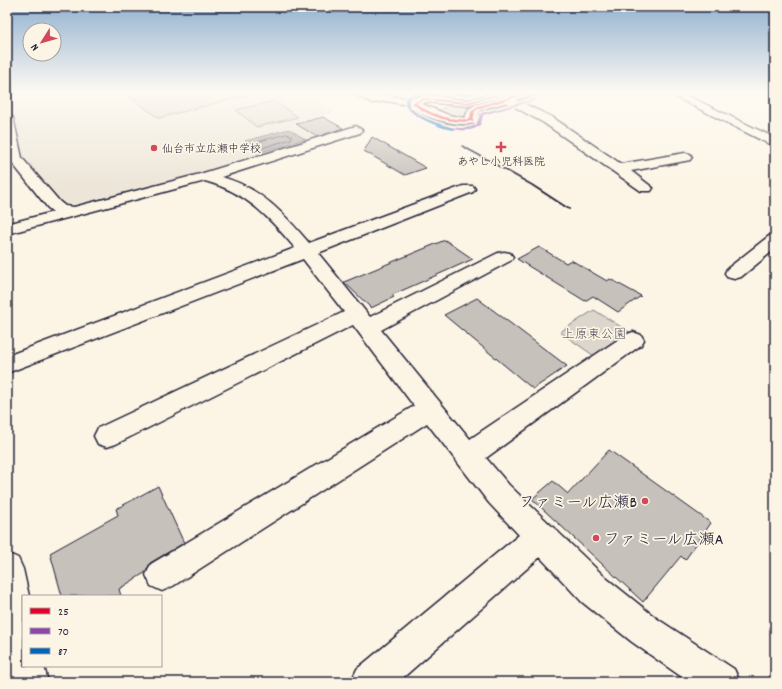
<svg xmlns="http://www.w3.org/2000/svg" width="782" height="689" viewBox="0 0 782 689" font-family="Dekko,'Klee One',sans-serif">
<rect width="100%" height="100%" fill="#fcf5e5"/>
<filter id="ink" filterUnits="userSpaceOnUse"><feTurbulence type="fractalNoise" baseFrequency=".025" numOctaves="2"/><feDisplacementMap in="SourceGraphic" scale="8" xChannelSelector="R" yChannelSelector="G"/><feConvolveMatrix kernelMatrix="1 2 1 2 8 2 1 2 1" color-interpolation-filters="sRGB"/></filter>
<g filter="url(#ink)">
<!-- built -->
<path fill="#ece5d8" d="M 7,92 L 306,92 L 334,112 L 293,124 L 317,139 L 204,175 L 72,208 L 61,203 L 20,156 L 11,101 L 7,96 Z"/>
<!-- green -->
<g fill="#dcd6cc" stroke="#7f7c84">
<path d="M 123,92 L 258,92 L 159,118 Z"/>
<path d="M 274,101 L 298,117 L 257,127 L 236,110 Z"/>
<path d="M 450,105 L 470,106 L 466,109 L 465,117 C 455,120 446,114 437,111 Z"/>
<path d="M 594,310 L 631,333 L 597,358 L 560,332 Z"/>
</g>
<!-- water -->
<path fill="#b2adab" stroke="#78757e" d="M 289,129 L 305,139 L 261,152 L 245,141 Z"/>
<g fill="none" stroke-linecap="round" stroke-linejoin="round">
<!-- shore -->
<path stroke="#5c5a68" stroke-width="1" d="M 287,134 L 292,136 L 291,139 L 262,148 L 257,144 L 258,142 Z"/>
</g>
<!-- building -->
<g fill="#c6c1bb" stroke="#22223b">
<path d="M 323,117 L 343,128 L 317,137 L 296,124 Z"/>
<path d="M 372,137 L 426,168 L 405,175 L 364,151 Z"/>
<path d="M 445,240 L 473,259 L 392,295 L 394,297 L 371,308 L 344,282 Z"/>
<path d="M 539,247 L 566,263 L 571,260 L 607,281 L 610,279 L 641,296 L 618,312 L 593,296 L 585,301 L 517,259 Z"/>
<path d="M 477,298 L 567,366 L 533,389 L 444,315 Z"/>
<path d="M 609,450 L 711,523 L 685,560 L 681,556 L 643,602 L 532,499 L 553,481 L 568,494 Z"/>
<path d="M 158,486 L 184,543 L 150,563 L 146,572 L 119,589 L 121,596 L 62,596 L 50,553 L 118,515 L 116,509 Z"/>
</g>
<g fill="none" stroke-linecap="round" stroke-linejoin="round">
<!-- minor casing -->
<g stroke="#22223b" stroke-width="3">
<g id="minor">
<path d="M 350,92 L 364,92 L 373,97 L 386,95 L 414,100 L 420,103 L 414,106 L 386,101 L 372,103 Z"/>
<path d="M 508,96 L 552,117 L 621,164 L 685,153 L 690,154 L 692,157 L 690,160 L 685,161 L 631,171 L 653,188 L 651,191 L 641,191 L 544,123 L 504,101 L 503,99 L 504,97 Z"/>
<path d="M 7,113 L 13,117 L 22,158 L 60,202 L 65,206 L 74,207 L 200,174 L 356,126 L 362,130 L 360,133 L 221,177 C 259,186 285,215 309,243 L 463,186 L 473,186 L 475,189 L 473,192 L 318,253 L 370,317 L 498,253 L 504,252 L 510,253 L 513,257 L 510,261 L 381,330 L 470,439 L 625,335 L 633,332 L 641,335 L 644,340 L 641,345 L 486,458 L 509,485 L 606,578 L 656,618 L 734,669 L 740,682 L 689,682 L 632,642 L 582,602 L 540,557 L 398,682 L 351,682 L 357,669 L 519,535 L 489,503 L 427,423 L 173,586 L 162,591 L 151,586 L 146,575 L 151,564 L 414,406 L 353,325 L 116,444 L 107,447 L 98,444 L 94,436 L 98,428 L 344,312 L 303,259 L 7,373 L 7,356 L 295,248 C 269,217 246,192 205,181 L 7,234 L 7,224 L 53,212 L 48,208 L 9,159 L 7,152 Z"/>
<path d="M 775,235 L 775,249 L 741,277 L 734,279 L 727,277 L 725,273 L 727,269 L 769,236 Z"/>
<path d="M 7,553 L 18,558 L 23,569 L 29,596 L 23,596 L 23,666 L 44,666 L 48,682 L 10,682 L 7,658 Z"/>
</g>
</g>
<!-- major casing -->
<g stroke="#22223b" stroke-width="3">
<path id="major" d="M 495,92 L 513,92 L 512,94 L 467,106 L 425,102 L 422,104 L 448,115 L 465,118 L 469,109 L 475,105 L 520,92 L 538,92 L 537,94 L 483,109 L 479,112 L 476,123 C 458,127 420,119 408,103 C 421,87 450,101 467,100 C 476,99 486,95 495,92 Z"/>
</g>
<!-- highway casing -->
<g stroke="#22223b" stroke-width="3">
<path id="highway" d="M 666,92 L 680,92 L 775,138 L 775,147 Z"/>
</g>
<!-- minor -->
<use href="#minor" fill="#fcf5e5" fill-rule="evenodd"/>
<!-- major -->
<use href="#major" fill="#fcf5e5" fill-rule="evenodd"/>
<!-- highway -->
<use href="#highway" fill="#fcf5e5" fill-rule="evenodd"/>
<!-- rail-far1 -->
<path stroke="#22223b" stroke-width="1.5" d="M 462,146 L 488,160"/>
<!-- rail -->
<path stroke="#22223b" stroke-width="2" d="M 486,159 L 532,185 L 569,209"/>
<!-- bus-1 casing -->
<g stroke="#fcf5e5" stroke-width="3">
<path id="bus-1" d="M 503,92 L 508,92 L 467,104 L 424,100 L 416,103 C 431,115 451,121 470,119 L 471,111 L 478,106 L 528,92 L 533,92 L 480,108 L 475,111 L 473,121 C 453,124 428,117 412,103 L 424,98 L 467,102 Z"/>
</g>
<!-- bus-2 casing -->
<g stroke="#fcf5e5" stroke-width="3">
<g id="bus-2">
<path d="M 416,92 L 420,92 L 413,96 L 409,100 L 409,106 C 423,121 456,134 476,125 L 481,113 L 535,99 L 536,100 L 483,115 C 482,118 482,123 479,126 C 467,137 429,124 417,116 C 412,113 409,110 405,106 C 405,98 409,95 416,92 Z"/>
<path d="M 450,92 L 466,94 L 472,92 L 477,92 L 466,96 L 438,92 Z"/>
</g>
</g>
<!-- bus-3 casing -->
<g stroke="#fcf5e5" stroke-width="3">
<g id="bus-3">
<path d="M 416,92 L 420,92 L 408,98 C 408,101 408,103 409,105 C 413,117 442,124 453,128 L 453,130 C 442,129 410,116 406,104 C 405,103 405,100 406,98 Z"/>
<path d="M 450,92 L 466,94 L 472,92 L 477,92 L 466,96 L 438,92 Z"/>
</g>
</g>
<!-- bus-1 -->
<use href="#bus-1" fill="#e4002b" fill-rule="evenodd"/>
<!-- bus-2 -->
<use href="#bus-2" fill="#8e44ad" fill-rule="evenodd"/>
<!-- bus-3 -->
<use href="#bus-3" fill="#0065bd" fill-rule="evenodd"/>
</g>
</g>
<!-- sky -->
<linearGradient id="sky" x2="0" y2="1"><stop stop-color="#92b1d0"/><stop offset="0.49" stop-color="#fefaf3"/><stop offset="1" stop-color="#fefaf3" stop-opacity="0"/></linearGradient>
<rect width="782" height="189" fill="url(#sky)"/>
<!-- markers -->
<g fill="#d1495b" stroke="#fcf5e5" stroke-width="1.5">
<path d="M499 141h4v4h4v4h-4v4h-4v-4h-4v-4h4z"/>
<circle cx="154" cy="148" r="4"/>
<circle cx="645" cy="501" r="4"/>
<circle cx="596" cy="538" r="4"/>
</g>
<g text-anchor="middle" stroke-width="3.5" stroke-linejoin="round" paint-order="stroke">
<!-- far-poi labels -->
<g font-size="11" fill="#22223b" stroke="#fcf5e5" text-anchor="start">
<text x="162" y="152">仙台市立広瀬中学校</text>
<text x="501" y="165" text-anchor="middle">あやし小児科医院</text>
</g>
<!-- park labels -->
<g font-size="13" fill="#504f5f" stroke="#fcf5e5">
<text x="594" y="338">上原東公園</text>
</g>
<!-- near-poi labels -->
<g font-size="16" fill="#22223b" stroke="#fcf5e5" text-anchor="end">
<text x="637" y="507">ファミール広瀬B</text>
<text x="604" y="544" text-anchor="start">ファミール広瀬A</text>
</g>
</g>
<!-- margin -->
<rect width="782" height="689" fill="none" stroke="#fcf5e5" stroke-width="24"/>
<rect x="12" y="12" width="758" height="665" fill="none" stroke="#22223b" stroke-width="1.5" filter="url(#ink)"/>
<!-- legend -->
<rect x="22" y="595" width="140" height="72" fill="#fcf5e5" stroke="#a5a1a1"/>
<rect x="30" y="608" width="20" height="6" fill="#e4002b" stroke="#a5a1a1"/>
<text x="58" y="615" font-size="12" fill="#22223b">25</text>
<rect x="30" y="628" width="20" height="6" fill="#8e44ad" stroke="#a5a1a1"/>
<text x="58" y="635" font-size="12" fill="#22223b">70</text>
<rect x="30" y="648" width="20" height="6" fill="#0065bd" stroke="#a5a1a1"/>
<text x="58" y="655" font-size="12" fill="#22223b">87</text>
<!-- north arrow -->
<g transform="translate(42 42) rotate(233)"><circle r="19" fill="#fcf5e5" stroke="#a5a1a1"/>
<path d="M0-3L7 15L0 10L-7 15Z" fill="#d1495b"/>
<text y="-6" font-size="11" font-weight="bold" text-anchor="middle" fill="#22223b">N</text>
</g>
</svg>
